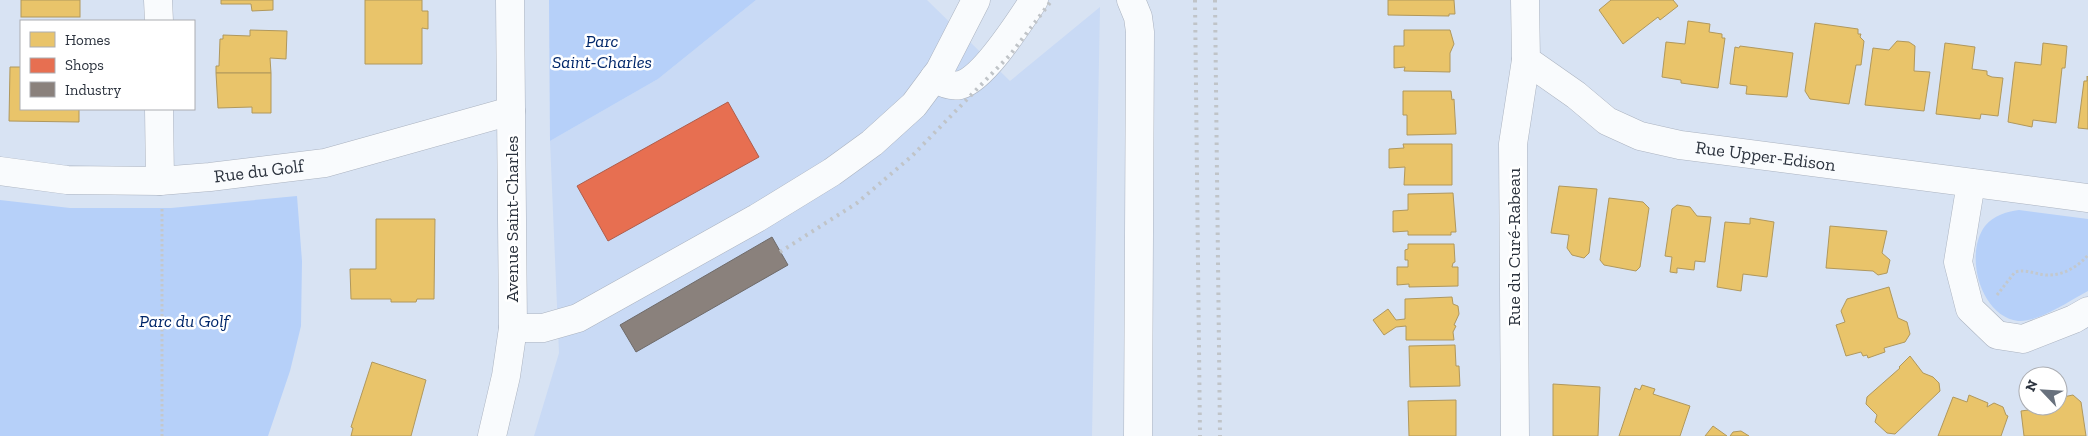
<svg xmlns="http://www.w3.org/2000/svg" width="2088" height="436" viewBox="0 0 2088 436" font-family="'Zilla Slab',serif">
<rect width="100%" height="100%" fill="#d8e3f3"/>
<!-- built -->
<path fill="#c9daf5" d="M 756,0 L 927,0 L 1010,81 L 1100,7 L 1092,436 L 534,436 L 559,353 L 550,141 L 658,79 Z"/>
<!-- green -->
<g fill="#b6d0f9">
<path d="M 549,0 L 756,0 L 658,79 L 550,141 Z"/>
<path d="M 297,196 L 302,261 L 301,326 L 290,371 L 268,436 L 0,436 L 0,200 L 70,208 L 171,208 Z"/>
<path d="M 2019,210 L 2088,219 L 2088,291 C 2071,300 2037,323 2018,321 C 1980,316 1964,254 1985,226 C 1994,215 2006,212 2019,210 Z"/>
</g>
<!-- homes -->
<g fill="#e9c46a" stroke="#b0985d">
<rect x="21" y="0" width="59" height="17"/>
<path d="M 221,0 L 273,0 L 273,10 L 252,11 L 251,4 L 221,4 Z"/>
<path d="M 365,0 L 422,0 L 422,11 L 428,11 L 428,29 L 422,28 L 422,64 L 365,64 Z"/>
<path d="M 1388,0 L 1454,0 L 1455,14 L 1449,14 L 1449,16 L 1388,15 Z"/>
<path d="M 1611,0 L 1673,0 L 1678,6 L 1660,20 L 1658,17 L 1623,44 L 1599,10 Z"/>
<path d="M 1688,21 L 1710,24 L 1709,32 L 1722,34 L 1722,38 L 1725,38 L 1718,88 L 1681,83 L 1681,80 L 1662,77 L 1666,42 L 1685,44 Z"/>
<path d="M 1815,23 L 1858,29 L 1858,34 L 1861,34 L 1860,37 L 1864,41 L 1861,65 L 1856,65 L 1849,104 L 1810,99 L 1805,91 Z"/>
<path d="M 250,30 L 287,31 L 286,59 L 270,58 L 271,73 L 216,73 L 216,66 L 219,66 L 220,39 L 223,39 L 223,35 L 250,36 Z"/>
<path d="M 1404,30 L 1450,30 L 1454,44 L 1450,53 L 1450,72 L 1404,71 L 1405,67 L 1394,68 L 1394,46 L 1404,46 Z"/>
<path d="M 1897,41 L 1909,42 L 1915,46 L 1914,71 L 1930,72 L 1924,111 L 1865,105 L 1873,48 L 1889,50 Z"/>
<path d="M 1945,43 L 1975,47 L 1972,69 L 1987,71 L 1987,75 L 1992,77 L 2003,78 L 1998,116 L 1981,114 L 1980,119 L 1936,114 Z"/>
<path d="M 2043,43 L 2067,46 L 2065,68 L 2062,68 L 2056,123 L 2033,120 L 2032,127 L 2008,122 L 2015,62 L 2041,65 Z"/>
<path d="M 1740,46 L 1793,53 L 1787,97 L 1746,94 L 1747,86 L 1730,84 L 1735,47 L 1739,48 Z"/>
<path d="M 10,67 L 21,67 L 21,109 L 79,109 L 79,122 L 9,121 Z"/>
<path d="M 216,73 L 271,73 L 271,113 L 252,113 L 252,107 L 218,108 Z"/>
<path d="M 2087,76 L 2088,77 L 2088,129 L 2078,128 L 2084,81 L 2087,81 Z"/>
<path d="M 1403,91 L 1451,91 L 1452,100 L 1454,99 L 1456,134 L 1407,135 L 1407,115 L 1403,115 Z"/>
<path d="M 1403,144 L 1452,144 L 1452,185 L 1404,185 L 1405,167 L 1389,168 L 1389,149 L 1404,148 Z"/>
<path d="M 1559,186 L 1597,189 L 1589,253 L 1584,258 L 1572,255 L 1567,248 L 1569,235 L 1551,233 Z"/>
<path d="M 1453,193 L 1456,232 L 1451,232 L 1451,235 L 1408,235 L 1408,231 L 1393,232 L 1393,211 L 1408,210 L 1408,194 Z"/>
<path d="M 1609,198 L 1643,202 L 1649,208 L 1640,267 L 1636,271 L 1604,265 L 1600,260 Z"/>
<path d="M 1677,205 L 1690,207 L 1697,216 L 1711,217 L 1705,262 L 1695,261 L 1694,270 L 1677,268 L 1677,273 L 1670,272 L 1672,257 L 1665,256 L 1672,209 Z"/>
<path d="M 1750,218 L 1774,222 L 1767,277 L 1743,274 L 1741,291 L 1717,287 L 1725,222 L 1750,224 Z"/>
<path d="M 376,219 L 435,219 L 434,299 L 417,299 L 416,302 L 391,302 L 391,299 L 351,299 L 350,269 L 376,269 Z"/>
<path d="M 1830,226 L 1887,231 L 1882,253 L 1890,260 L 1887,273 L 1878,275 L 1873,271 L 1826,268 Z"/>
<path d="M 1408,244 L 1454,244 L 1455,262 L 1453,263 L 1452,267 L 1458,267 L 1458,286 L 1409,287 L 1409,284 L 1397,285 L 1397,267 L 1408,267 L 1408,260 L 1405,260 L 1405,250 L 1408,249 Z"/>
<path d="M 1889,287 L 1898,318 L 1907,322 L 1910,334 L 1905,342 L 1884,348 L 1885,352 L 1868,358 L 1867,355 L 1863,356 L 1861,352 L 1846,356 L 1836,325 L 1845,322 L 1841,311 L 1847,299 Z"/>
<path d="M 1452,297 L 1453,304 L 1458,306 L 1459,314 L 1454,325 L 1456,326 L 1453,332 L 1454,340 L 1406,340 L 1406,326 L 1396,327 L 1384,335 L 1373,320 L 1388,309 L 1396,320 L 1405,319 L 1405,299 Z"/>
<path d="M 1455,345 L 1456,366 L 1459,366 L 1460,386 L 1410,387 L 1409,346 Z"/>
<path d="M 1910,356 L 1923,373 L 1933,377 L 1939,383 L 1940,391 L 1895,434 L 1887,433 L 1875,422 L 1877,415 L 1866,404 L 1867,397 L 1900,368 L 1899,367 Z"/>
<path d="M 372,362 L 426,380 L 411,436 L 351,436 L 353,428 L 351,427 Z"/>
<path d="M 1553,384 L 1600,387 L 1598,436 L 1553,436 Z"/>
<path d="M 1642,385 L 1655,389 L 1653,394 L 1690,406 L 1680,436 L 1619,436 L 1635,388 L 1640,390 Z"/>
<path d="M 1969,395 L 1988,403 L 1987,407 L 1994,403 L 2003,407 L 2006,415 L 2008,416 L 2001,436 L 1938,436 L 1953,397 L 1967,402 Z"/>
<path d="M 2073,395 L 2081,402 L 2086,436 L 2024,436 L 2021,411 L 2058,406 L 2058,398 Z"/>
<path d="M 1456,400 L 1456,436 L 1409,436 L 1408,401 Z"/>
<path d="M 1713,426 L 1727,436 L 1705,436 Z"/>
<path d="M 1741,431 L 1749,436 L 1730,436 L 1733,432 Z"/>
</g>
<!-- shops -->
<path fill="#e76f51" stroke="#af5d4b" d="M 728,102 L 759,157 L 608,241 L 577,186 Z"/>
<!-- industry -->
<path fill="#8a817c" stroke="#6e6a69" d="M 772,237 L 788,265 L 636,352 L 620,325 Z"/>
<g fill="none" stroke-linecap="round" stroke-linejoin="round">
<!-- minor casing -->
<g stroke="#abb3c0" stroke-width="29">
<g id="minor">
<path d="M 158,0 L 159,21"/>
<path d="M 1131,0 L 1138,17 L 1140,32 L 1138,436"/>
<path id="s1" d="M 1525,0 L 1526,60 L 1576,95 L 1607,121 L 1640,136 L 1680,145 L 2088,198"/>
<path d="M 934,78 C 942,83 951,87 960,85 C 984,79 1020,21 1034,0"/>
<path d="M 159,109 L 160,181"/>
<path id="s2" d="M 0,171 L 67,180 L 160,181 L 210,177 L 325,163 L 511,111"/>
<path d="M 1971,183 L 1958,262 L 1970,309 L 1997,335 L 2023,339 L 2074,319 L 2088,311"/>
<path d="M 513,328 L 543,328 L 578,318 L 757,218 L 832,172 L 872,143 L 914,105 L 940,70 L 976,0"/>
<path d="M 492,436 L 506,376 L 513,328 L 510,0"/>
<path d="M 1515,436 L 1513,144 L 1526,60"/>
</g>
</g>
<!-- path -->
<g stroke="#c3c8cd" stroke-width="3" stroke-dasharray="2.5 2.5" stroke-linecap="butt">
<path d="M 162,209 L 162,436"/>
<path d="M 1997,295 L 2015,272 C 2027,269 2034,274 2046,275 C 2062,276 2078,267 2088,255"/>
</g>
<!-- minor -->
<use href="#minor" stroke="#f9fbfd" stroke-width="28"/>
<!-- rail -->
<g stroke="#c0c4c8" stroke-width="4" stroke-dasharray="2.5 5" stroke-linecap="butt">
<path d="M 1195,0 L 1200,436"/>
<path d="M 1215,0 L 1220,436"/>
<path d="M 780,252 L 857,203 L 912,156 L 1010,55 L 1052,0"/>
</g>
</g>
<g text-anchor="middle" stroke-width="5" stroke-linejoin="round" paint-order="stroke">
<!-- park labels -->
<g font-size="18" font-style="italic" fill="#00276a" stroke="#fff">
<text x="602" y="47">Parc<tspan x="602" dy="21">Saint-Charles</tspan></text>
<text x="184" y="327">Parc du Golf</text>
</g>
<!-- street labels -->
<g font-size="18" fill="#2c333e" stroke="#fff">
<text dy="6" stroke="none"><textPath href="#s1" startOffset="325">Rue Upper-Edison</textPath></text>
<text dy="6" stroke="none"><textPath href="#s2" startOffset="260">Rue du Golf</textPath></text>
<text transform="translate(512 219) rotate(-90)" y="6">Avenue Saint-Charles</text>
<text transform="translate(1514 247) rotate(-90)" y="6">Rue du Curé-Rabeau</text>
</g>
</g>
<!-- legend -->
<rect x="20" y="20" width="175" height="90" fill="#ffffff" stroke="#abadb2"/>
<rect x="30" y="32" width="25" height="15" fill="#e9c46a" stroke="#abadb2"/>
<text x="65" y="45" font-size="15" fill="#2c333e">Homes</text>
<rect x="30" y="58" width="25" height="15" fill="#e76f51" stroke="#abadb2"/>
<text x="65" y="70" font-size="15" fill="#2c333e">Shops</text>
<rect x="30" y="82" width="25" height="15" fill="#8a817c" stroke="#abadb2"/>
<text x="65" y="95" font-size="15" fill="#2c333e">Industry</text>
<!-- north arrow -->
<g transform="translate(2043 391) rotate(295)"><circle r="24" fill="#ffffff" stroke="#abadb2"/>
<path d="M0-4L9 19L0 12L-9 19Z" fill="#68717d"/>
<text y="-8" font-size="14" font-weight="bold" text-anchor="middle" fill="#2c333e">N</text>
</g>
</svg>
